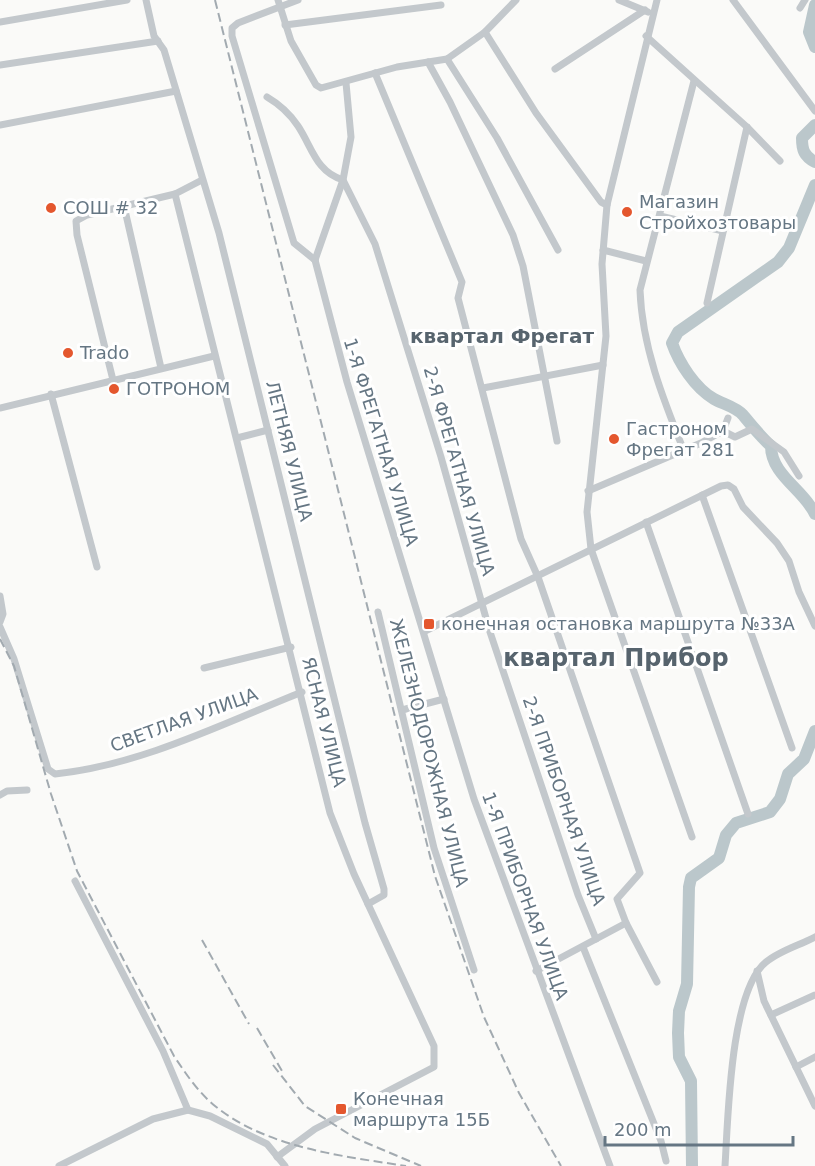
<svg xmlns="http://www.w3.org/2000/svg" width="815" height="1166" viewBox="0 0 815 1166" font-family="'DejaVu Sans',sans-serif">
<rect width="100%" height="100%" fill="#fafaf8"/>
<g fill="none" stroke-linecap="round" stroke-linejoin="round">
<!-- river -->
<g stroke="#bbc7cb" stroke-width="12">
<path d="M 815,5 L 809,32 L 815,47"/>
<path d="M 815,125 L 802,138 C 802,150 804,156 815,162"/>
<path d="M 815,185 L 789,248 L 778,262 L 678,332 L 672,343 C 679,363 695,388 714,399 C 723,404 736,407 743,415 C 752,426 760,436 771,446 C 771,475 804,490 815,514"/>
<path d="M 692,1166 L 691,1081 L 679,1057 L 678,1033 L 679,1011 L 687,984 L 689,887 L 691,878 L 719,858 L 726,835 L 736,823 L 770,812 L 780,799 L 788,774 L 804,759 L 815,731"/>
</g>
<!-- minor -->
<g stroke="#c3c8cc" stroke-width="7">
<path d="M 146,0 L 154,36 L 164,50 L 219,233 L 365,823 L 384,889 L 384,895 L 368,904"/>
<path d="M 278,0 L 291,41 L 316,85 L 321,88 L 397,67 L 447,59 L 485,32 L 516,0"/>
<path d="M 298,0 L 238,23 L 232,28 L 232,36 L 294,243 L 315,260"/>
<path d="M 619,0 L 648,12"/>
<path d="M 657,0 L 607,205 L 602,264 L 606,336 L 587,512 L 591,549 L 692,837"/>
<path d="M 733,0 L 815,111"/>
<path d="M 800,8 L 805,0"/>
<path d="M 0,22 L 127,0"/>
<path d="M 285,25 L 441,5"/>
<path d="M 485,32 L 536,113 L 601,202 L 607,205"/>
<path d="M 646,36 L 747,127 L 780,161"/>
<path d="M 447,59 L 497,138 L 558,250"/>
<path d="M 428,62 L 450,102 L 513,235 L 523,266 L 557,441"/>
<path d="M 0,65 L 158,41"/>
<path d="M 555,69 L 645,10"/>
<path d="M 375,73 L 462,282 L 458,298 L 521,539 L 538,577 L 640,873 L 617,899 L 626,923 L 657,982"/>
<path d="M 267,97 C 279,104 290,114 298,126 C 312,147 316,172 343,180 L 375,244 L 441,457 L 489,629 L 578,895 L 596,939"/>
<path d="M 0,125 L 176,91"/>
<path d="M 175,194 L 330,813 L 354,874 L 434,1046 L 434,1067 L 315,1129 L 277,1157"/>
<path d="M 124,206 L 161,368"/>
<path d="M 660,216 L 723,231"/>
<path d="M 603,250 L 646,261"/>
<path d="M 315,260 L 347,382 L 474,799 L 610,1166"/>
<path d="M 315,260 L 343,180 L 351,137 L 346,83"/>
<path d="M 707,303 L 747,127"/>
<path d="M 113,380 L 77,235 L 76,221 L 87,215 L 175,194 L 202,180"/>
<path d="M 483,388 L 603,365"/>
<path d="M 51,394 L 97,567"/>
<path d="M 0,408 L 214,356"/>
<path d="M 723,431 L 735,437 L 752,429 L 784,452 L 799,476"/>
<path d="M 237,438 L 268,430"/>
<path d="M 684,451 C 663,399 642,346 640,290 L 694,81"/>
<path d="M 588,491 L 701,443 L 723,431 L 728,418"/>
<path d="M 702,495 L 792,748"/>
<path d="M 646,522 L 748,814"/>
<path d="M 0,596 L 3,614 L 0,622"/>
<path d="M 378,612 L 434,848 L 474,970"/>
<path d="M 0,627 L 14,659 L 48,769 L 55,774 C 141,765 222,724 302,692"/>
<path d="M 425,631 L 721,486 L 728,485 L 734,489 L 743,507 L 777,543 L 789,561 L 799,592 L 815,626"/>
<path d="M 204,668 L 291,647"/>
<path d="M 402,710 L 444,699"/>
<path d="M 0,795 L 7,791 L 27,790"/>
<path d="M 75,881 L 163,1051 L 188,1110"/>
<path d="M 583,947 L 661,1141 L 666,1161"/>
<path d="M 536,971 L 626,923"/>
<path d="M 757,971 L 764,1001 L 815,1106"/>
<path d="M 771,1015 L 815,995"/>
<path d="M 796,1067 L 815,1057"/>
<path d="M 59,1166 L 153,1119 L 188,1110 L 210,1116 L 267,1144 L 285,1166"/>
<path d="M 725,1166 C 728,1120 730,991 766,962 C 779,951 800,945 815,937"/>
</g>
<!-- rail -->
<g stroke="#a2aab0" stroke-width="2" stroke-dasharray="9 4.5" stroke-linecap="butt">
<path d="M 215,0 L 435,876 L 484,1017 L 519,1093 L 561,1166"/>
<path d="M 0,639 L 14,666 L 51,794 L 77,871 L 174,1056 C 186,1074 198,1092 215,1106 C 267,1148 342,1156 406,1166"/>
<path d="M 202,940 L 249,1024"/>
<path d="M 257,1028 L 282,1071"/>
<path d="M 273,1065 L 305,1106 L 355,1138 L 421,1166"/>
</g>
</g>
<!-- markers -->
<g fill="#e4572e" stroke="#fff" stroke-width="2">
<circle cx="51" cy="208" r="6"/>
<circle cx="627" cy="212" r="6"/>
<circle cx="68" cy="353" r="6"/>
<circle cx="114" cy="389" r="6"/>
<circle cx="614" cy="439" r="6"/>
<rect x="423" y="618" width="12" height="12" rx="3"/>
<rect x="335" y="1103" width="12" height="12" rx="3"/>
</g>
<g text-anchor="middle" stroke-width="6" stroke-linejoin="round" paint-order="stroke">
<!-- poi labels -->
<g font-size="18" fill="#657683" stroke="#fff" text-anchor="start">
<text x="639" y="208">Магазин<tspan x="639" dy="21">Стройхозтовары</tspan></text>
<text x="63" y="214">СОШ # 32</text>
<text x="80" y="359">Trado</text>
<text x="126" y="395">ГОТРОНОМ</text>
<text x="626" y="435">Гастроном<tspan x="626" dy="21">Фрегат 281</tspan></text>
<text x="441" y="630">конечная остановка маршрута №33А</text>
<text x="353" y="1105">Конечная<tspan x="353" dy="21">маршрута 15Б</tspan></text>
</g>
<!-- street labels -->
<g font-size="18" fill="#657683" stroke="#fff">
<text transform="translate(381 442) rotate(73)" y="6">1-Я ФРЕГАТНАЯ УЛИЦА</text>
<text transform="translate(289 451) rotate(76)" y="6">ЛЕТНЯЯ УЛИЦА</text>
<text transform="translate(459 471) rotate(74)" y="6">2-Я ФРЕГАТНАЯ УЛИЦА</text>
<text transform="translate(184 720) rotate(-20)" y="6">СВЕТЛАЯ УЛИЦА</text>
<text transform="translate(324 722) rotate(76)" y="6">ЯСНАЯ УЛИЦА</text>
<text transform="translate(429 753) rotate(76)" y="6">ЖЕЛЕЗНОДОРОЖНАЯ УЛИЦА</text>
<text transform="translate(564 801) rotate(71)" y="6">2-Я ПРИБОРНАЯ УЛИЦА</text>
<text transform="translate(525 896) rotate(70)" y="6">1-Я ПРИБОРНАЯ УЛИЦА</text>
</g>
<!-- neighbourhood labels -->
<g font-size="20" font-weight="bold" fill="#57646e" stroke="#fff">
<text x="502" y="343">квартал Фрегат</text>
</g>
<!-- district labels -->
<g font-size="24" font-weight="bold" fill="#57646e" stroke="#fff">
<text x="616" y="666">квартал Прибор</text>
</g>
</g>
<!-- scale -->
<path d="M605 1136v9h188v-9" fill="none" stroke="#657683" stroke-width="3"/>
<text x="614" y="1136" font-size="18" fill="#657683" stroke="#ffffff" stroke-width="4.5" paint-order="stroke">200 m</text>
</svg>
